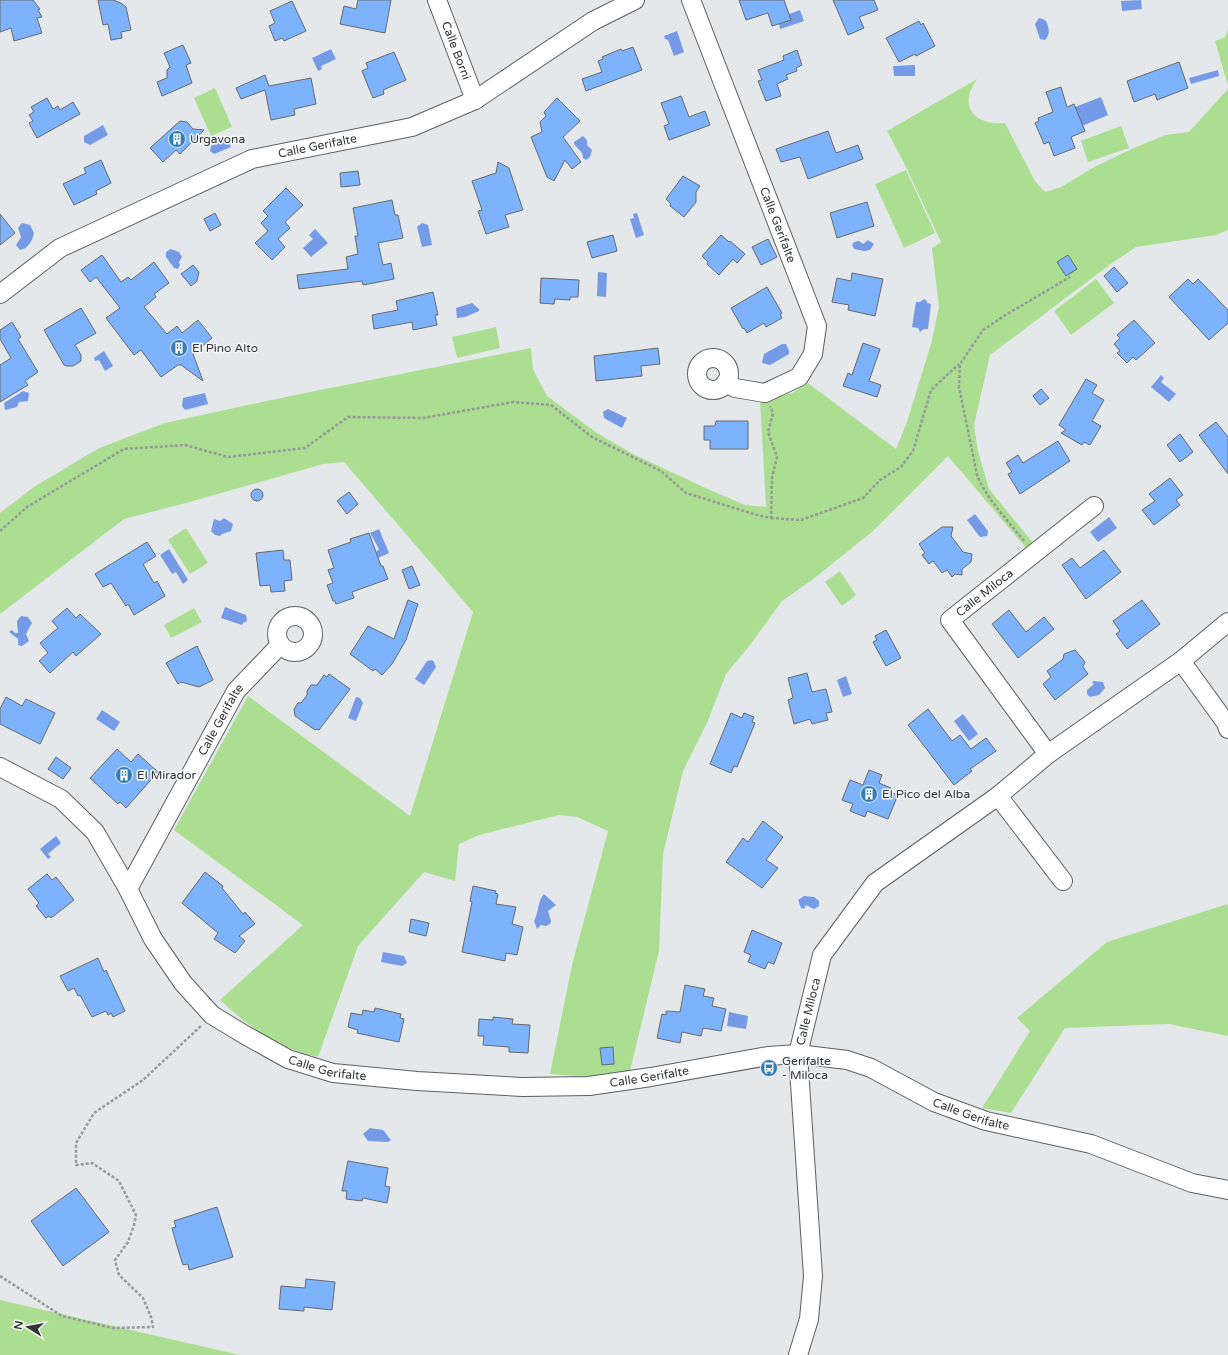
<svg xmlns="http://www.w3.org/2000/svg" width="1228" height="1355" viewBox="0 0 1228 1355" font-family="'Varela Round',sans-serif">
<rect width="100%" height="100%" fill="#e5e8eb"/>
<!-- green -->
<g fill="#acde92">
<path d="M 1228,30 L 1228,86 L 1215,41 L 1225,37 Z"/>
<path d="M 977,79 C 974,84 970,90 969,96 C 965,118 988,125 1005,123 L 1035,181 L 1041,188 L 1046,192 L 1061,187 L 1096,166 L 1136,147 L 1166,135 L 1189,132 L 1228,89 L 1228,230 L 1216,235 L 1136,247 L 1112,263 L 990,355 L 974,425 L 978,451 L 989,489 L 1034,544 L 1027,549 L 948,456 L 873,531 L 812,580 L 782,601 L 750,645 L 726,674 L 707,723 L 683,771 L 663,854 L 659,951 L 630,1071 L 592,1077 L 550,1074 L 572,965 L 608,831 L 577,817 L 559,815 L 479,835 L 459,844 L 455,881 L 424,872 L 358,946 L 318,1057 C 278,1048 250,1028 220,1000 L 303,925 L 174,830 L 248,696 L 410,816 L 473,612 L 344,462 L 323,464 L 186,503 L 124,519 L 0,614 L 0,513 L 34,487 L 99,448 L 165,423 L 290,396 L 531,348 L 533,369 L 547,396 L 597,433 L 635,455 L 710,490 L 745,505 L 766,507 L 760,400 L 792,393 L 808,383 L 896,449 L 907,422 L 931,344 L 939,307 L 932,248 L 941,242 L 904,163 L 887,131 Z"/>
<path d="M 215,88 L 232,127 L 211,136 L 194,98 Z"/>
<path d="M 1121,126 L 1129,148 L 1088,162 L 1081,141 Z"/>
<path d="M 906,170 L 935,233 L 904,248 L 875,184 Z"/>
<path d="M 1096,279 L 1114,303 L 1071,335 L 1054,311 Z"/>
<path d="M 496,327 L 500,348 L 457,358 L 452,337 Z"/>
<path d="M 186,528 L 208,563 L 190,574 L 168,540 Z"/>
<path d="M 840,571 L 856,595 L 842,606 L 825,582 Z"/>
<path d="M 194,608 L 202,622 L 171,638 L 164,625 Z"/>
<path d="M 1228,904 L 1228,1036 L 1169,1024 L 1065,1028 L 1011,1113 L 982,1108 L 1030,1031 L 1017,1018 L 1107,942 Z"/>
<path d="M 0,1300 L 240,1355 L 0,1355 Z"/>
</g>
<!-- water -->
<g fill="#759ae6">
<path d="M 1141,0 L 1142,9 L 1122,11 L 1121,1 Z"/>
<path d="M 800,10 L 804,21 L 780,29 L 779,24 L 791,20 L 789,14 Z"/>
<path d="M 1039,18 L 1045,20 C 1049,26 1051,34 1045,40 L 1040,39 L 1035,24 Z"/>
<path d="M 677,31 L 684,52 L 674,56 L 668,40 L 665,39 L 664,36 Z"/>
<path d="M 331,49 L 336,59 L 321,66 L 322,69 L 318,71 L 312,58 Z"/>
<path d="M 915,65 L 915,76 L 894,76 L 893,66 Z"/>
<path d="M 1218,70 L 1219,76 L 1191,84 L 1189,78 Z"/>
<path d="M 1101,97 L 1108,115 L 1082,126 L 1075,107 Z"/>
<path d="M 103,125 L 108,135 L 90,145 L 84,142 L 84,136 Z"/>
<path d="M 583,136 L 587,140 L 587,145 L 592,150 L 590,157 L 586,160 L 583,158 L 582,153 L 574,144 L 574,142 Z"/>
<path d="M 227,139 L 231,147 L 214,154 L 210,151 L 211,146 Z"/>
<path d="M 637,213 L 644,235 L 636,238 L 630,219 L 634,218 L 633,214 Z"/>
<path d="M 22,223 L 30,225 L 34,233 C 32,241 29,248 20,250 L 16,245 L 21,237 L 18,228 Z"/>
<path d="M 422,223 L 428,225 L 432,245 L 422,247 L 417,227 Z"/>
<path d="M 315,229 L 328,243 L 311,257 L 303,248 L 313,239 L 309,235 Z"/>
<path d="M 868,240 L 874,244 L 870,250 L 864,251 L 854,249 L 852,245 L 854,242 L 859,241 L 863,244 Z"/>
<path d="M 171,249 L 179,252 L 182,257 L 179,262 L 180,265 L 178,269 L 174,268 L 166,257 L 166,252 Z"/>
<path d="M 598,272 L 607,273 L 606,297 L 597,296 Z"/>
<path d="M 924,299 L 927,301 L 927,303 L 931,304 L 928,329 L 924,329 L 920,332 L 918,328 L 912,327 L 916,302 L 920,302 Z"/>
<path d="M 472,303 L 479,309 L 479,311 L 465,317 L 457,318 L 456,308 Z"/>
<path d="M 782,344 L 786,344 L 789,351 L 789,354 L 770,365 L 762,363 L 764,354 Z"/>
<path d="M 104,351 L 113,366 L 105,371 L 99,360 L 95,361 L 94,358 Z"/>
<path d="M 1161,375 L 1164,378 L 1161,382 L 1176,394 L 1169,402 L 1151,387 Z"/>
<path d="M 23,391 L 29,393 L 28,401 L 19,402 L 17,407 L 5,410 L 4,403 Z"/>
<path d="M 205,393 L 208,404 L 185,410 L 182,406 L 183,398 Z"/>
<path d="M 608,409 L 627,418 L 622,428 L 604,418 L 603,412 Z"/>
<path d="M 975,514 L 988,531 L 987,536 L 980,537 L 967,520 Z"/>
<path d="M 1109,517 L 1117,528 L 1098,542 L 1090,532 Z"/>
<path d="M 224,518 L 233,524 L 231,531 L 222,534 L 220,536 L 215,535 L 211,531 L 214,519 L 220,521 Z"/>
<path d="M 379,529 L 389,553 L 378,558 L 376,552 L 379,549 L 370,533 Z"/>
<path d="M 169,549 L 188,580 L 183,584 L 176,572 L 172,574 L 160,555 Z"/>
<path d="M 225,607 L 246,615 L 247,621 L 243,623 L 242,625 L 221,618 Z"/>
<path d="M 21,616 L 28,617 L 32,623 L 26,634 L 29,641 L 22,646 L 18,645 L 18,639 L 9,632 L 12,630 L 15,633 L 18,633 L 17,621 Z"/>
<path d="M 432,660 L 434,662 L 436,667 L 424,685 L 415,679 L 427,661 Z"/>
<path d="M 846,676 L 852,694 L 843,697 L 837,680 Z"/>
<path d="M 1094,681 L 1103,682 L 1105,688 L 1099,695 L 1090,697 L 1087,694 L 1087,690 L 1094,684 L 1092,682 Z"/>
<path d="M 356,697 L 360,698 L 363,703 L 356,721 L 348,718 Z"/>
<path d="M 102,710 L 120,722 L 114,731 L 96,719 Z"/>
<path d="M 963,714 L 978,734 L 969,741 L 954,721 Z"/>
<path d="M 56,836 L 61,843 L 48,854 L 51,857 L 48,859 L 40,849 Z"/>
<path d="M 544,894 L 556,905 L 548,911 L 551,921 L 550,924 L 546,926 L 541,925 L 537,929 L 534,921 C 539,912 537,902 544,894 Z"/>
<path d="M 804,896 L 814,897 L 819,901 L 819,906 L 814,909 L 806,905 L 804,909 L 801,908 L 798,900 Z"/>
<path d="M 383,952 L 404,956 L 407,963 L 402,966 L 381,962 Z"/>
<path d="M 729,1012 L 748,1016 L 746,1029 L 727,1026 Z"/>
<path d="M 370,1128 L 383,1130 L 391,1140 L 388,1142 L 368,1141 L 363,1134 Z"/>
</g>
<!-- building -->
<g fill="#7db3fd" stroke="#67696c">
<path d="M 0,0 L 33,0 L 40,9 L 38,10 L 42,17 L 37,18 L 42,33 L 14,41 L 11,28 L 0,32 Z"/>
<path d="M 98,0 L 113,0 L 121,3 L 126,7 L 131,30 L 121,32 L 122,38 L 111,40 L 108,24 L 103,25 Z"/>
<path d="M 358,0 L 391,0 L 385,33 L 340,24 L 344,6 L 356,9 Z"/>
<path d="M 739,0 L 784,0 L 791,20 L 772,26 L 768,13 L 746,20 Z"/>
<path d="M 833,0 L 874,0 L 878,10 L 859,17 L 864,28 L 848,35 Z"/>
<path d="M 292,1 L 306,31 L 284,41 L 282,38 L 275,41 L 269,26 L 275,23 L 270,11 Z"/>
<path d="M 919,21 L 921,25 L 923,23 L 935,46 L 916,56 L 915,54 L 899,62 L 886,38 Z"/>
<path d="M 183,45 L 191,63 L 186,65 L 192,83 L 162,96 L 157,82 L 167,78 L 167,70 L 170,67 L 164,53 Z"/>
<path d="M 633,47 L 642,70 L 586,91 L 582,79 L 602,72 L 598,61 L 603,59 L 602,57 L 621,49 L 622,51 Z"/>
<path d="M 797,50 L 802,65 L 796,68 L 797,71 L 786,75 L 788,79 L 777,84 L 781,96 L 766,101 L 758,81 L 762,80 L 758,70 L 784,60 L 783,56 Z"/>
<path d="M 394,52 L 406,80 L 383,90 L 384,94 L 373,98 L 362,71 L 368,68 L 366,63 Z"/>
<path d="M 1179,62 L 1188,88 L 1157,100 L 1155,94 L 1134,102 L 1127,81 Z"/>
<path d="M 265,75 L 269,86 L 311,78 L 316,104 L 294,109 L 295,115 L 271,120 L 265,90 L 241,99 L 236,88 Z"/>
<path d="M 1061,87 L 1067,107 L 1074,104 L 1085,131 L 1071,137 L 1075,148 L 1054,156 L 1049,142 L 1044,144 L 1035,123 L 1039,121 L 1038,118 L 1053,112 L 1046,92 Z"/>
<path d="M 681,96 L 689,117 L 705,111 L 710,125 L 669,140 L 664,126 L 669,124 L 661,103 Z"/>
<path d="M 47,98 L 53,109 L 58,106 L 60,110 L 73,102 L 80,114 L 37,138 L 29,123 L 33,121 L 29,115 L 34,112 L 31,107 Z"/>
<path d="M 557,98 L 580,121 L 563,137 L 581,162 L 572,169 L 565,160 L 554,181 L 547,177 L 531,137 L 542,132 L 540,122 L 546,116 L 544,112 Z"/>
<path d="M 180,121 L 187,122 L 193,129 L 204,130 L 180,154 L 176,150 L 163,162 L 150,148 Z"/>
<path d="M 828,131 L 836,153 L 858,145 L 863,159 L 808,179 L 800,157 L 781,162 L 776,149 Z"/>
<path d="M 101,160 L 111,183 L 96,191 L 97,194 L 74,205 L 63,184 L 86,173 L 84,168 Z"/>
<path d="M 498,162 L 509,168 L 523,210 L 505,215 L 509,227 L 486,234 L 478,211 L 482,210 L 472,181 L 496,173 Z"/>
<path d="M 358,171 L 360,185 L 341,187 L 340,173 Z"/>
<path d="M 683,176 L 700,186 L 696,192 L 696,202 L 684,217 L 670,206 L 671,204 L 666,199 Z"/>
<path d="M 286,188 L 303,205 L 285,222 L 290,228 L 278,239 L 285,247 L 272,260 L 255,243 L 268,231 L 261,223 L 268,216 L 263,211 Z"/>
<path d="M 392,200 L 395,215 L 398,215 L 403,238 L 378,243 L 383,265 L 391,263 L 394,279 L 363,285 L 362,281 L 299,289 L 297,275 L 348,269 L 346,257 L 358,254 L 355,236 L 358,236 L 353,208 Z"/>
<path d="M 867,202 L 874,226 L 837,238 L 830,213 Z"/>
<path d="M 215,213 L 221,225 L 210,231 L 204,219 Z"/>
<path d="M 0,214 L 15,233 L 0,245 Z"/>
<path d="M 613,235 L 617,251 L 592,258 L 587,242 Z"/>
<path d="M 721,235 L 729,242 L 730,241 L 745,254 L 737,263 L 733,259 L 719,275 L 707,264 L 708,262 L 702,256 Z"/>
<path d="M 768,239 L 777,257 L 761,265 L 752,247 Z"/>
<path d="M 102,255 L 121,282 L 128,277 L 131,280 L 154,262 L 169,283 L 154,294 L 156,297 L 144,307 L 167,334 L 177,326 L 182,333 L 198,320 L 212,338 L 193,354 L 203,381 L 181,365 L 178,365 L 161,377 L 141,350 L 134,355 L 106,318 L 120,308 L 96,277 L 90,282 L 81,270 Z"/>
<path d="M 1068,255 L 1077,269 L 1066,276 L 1057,262 Z"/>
<path d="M 193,265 L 199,272 L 197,281 L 191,286 L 181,274 Z"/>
<path d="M 1114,267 L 1128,283 L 1117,292 L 1104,276 Z"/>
<path d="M 852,273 L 883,279 L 875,316 L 848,310 L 849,305 L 832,302 L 837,278 L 851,281 Z"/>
<path d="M 541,278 L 579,280 L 578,297 L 570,297 L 570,300 L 555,299 L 554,304 L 540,303 Z"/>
<path d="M 1188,279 L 1193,284 L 1198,279 L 1228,310 L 1228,323 L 1209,340 L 1169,297 Z"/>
<path d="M 767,287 L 782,313 L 780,314 L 782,318 L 766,327 L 764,323 L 747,333 L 744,328 L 743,329 L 731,308 Z"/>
<path d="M 433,292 L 438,315 L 435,315 L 437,325 L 413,330 L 412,322 L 374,329 L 372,315 L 398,310 L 396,301 Z"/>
<path d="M 81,308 L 96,333 L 75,345 L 81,355 L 81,361 L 73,366 L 67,366 L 64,365 L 44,330 Z"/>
<path d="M 1134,320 L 1155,343 L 1136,360 L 1133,357 L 1127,363 L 1117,353 L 1120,351 L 1114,344 L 1120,338 L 1117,335 Z"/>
<path d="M 12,322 L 21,337 L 18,339 L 38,372 L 25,381 L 28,385 L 0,402 L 0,365 L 11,358 L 0,339 L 0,330 Z"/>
<path d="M 863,343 L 880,349 L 869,381 L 881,385 L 877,397 L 843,386 L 848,373 L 852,375 Z"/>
<path d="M 658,348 L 660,364 L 641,366 L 642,376 L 596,381 L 594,356 Z"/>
<path d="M 1086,379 L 1097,385 L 1092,393 L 1104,400 L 1092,421 L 1101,426 L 1090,445 L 1084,442 L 1082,445 L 1061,433 L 1066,430 L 1059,425 Z"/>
<path d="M 1041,389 L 1049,398 L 1040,405 L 1033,396 Z"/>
<path d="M 716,421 L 748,421 L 748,449 L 710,449 L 710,440 L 704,440 L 704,426 L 715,426 Z"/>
<path d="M 1216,422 L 1228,437 L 1228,474 L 1199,435 Z"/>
<path d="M 1180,434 L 1193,452 L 1180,462 L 1167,445 Z"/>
<path d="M 1058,441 L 1070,461 L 1020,494 L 1008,474 L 1012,472 L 1006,463 L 1018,455 L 1023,463 Z"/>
<path d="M 1170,478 L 1183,495 L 1176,500 L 1180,505 L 1154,525 L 1142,510 L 1155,501 L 1149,494 Z"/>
<circle cx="257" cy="495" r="6"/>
<path d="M 349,492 L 358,504 L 347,514 L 337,501 Z"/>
<path d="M 942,527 L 953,527 L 951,536 L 963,552 L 972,554 L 971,562 L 962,569 L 962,575 L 955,574 L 952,577 L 947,570 L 942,573 L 933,561 L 929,564 L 922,555 L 925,553 L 919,544 Z"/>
<path d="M 369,533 L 381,566 L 383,566 L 388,579 L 352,592 L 354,598 L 336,604 L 335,601 L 333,601 L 327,585 L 333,583 L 328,570 L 334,568 L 328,550 L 351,542 L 350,539 Z"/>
<path d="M 147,542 L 156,556 L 143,564 L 154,583 L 157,581 L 165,596 L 134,615 L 128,604 L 126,606 L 111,583 L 103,587 L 95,574 Z"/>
<path d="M 283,550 L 284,560 L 290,560 L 292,580 L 284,581 L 285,591 L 271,592 L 270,585 L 260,586 L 256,553 Z"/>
<path d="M 1104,550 L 1121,572 L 1086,599 L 1062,565 L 1072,558 L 1080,568 Z"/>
<path d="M 412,566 L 420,585 L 409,589 L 402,570 Z"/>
<path d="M 408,600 L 418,604 L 406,640 L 392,664 L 382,675 L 375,669 L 373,671 L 350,654 L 368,626 L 394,639 Z"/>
<path d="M 1142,600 L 1160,624 L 1127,649 L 1116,634 L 1120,631 L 1113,621 Z"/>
<path d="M 67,608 L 76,618 L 80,614 L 101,634 L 76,656 L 73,652 L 50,673 L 39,661 L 48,653 L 40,643 L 58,628 L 52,621 Z"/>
<path d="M 1009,610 L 1026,632 L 1044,617 L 1054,629 L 1018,658 L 992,624 Z"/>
<path d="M 886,630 L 901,658 L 886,666 L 873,642 L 877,640 L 875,636 Z"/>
<path d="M 197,646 L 213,680 L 199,687 L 181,682 L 178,684 L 166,663 Z"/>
<path d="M 1075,650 L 1085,662 L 1083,667 L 1088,674 L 1055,700 L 1043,684 L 1051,677 L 1047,671 L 1063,659 L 1064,654 Z"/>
<path d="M 807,673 L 812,692 L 826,689 L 832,712 L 826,713 L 828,720 L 812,724 L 810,719 L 794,724 L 788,700 L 793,698 L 788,678 Z"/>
<path d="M 329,674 L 350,689 L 319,730 L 316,729 L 315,730 L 295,716 L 294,709 L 298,703 L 301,703 L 307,695 L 307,691 L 311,685 L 317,685 L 324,675 L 327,677 Z"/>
<path d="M 6,697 L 22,706 L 26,699 L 55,713 L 40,744 L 0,724 L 0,709 Z"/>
<path d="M 928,709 L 952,741 L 960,735 L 971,749 L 986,738 L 996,751 L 970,769 L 972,771 L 954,785 L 908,725 Z"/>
<path d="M 731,713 L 742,718 L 744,713 L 754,717 L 752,722 L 755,723 L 737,767 L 734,766 L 731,773 L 710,764 Z"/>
<path d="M 117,749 L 131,762 L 138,754 L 158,772 L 126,808 L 120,802 L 118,804 L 90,778 Z"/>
<path d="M 56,757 L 71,768 L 63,779 L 48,769 Z"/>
<path d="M 869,770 L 882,775 L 879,783 L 891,788 L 890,792 L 898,795 L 888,819 L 867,811 L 865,817 L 850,811 L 853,804 L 842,800 L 850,780 L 863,785 Z"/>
<path d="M 763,821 L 783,837 L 766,860 L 778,868 L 762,888 L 726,862 L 743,838 L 748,842 Z"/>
<path d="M 205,872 L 223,886 L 222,888 L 243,914 L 245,912 L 255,924 L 239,936 L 245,941 L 235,953 L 214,939 L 218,933 L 182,903 Z"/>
<path d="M 47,874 L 52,880 L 56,877 L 74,900 L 51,918 L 49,916 L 46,918 L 36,906 L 39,903 L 28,889 Z"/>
<path d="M 473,886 L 496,891 L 495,893 L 498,894 L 496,904 L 516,907 L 512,924 L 523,927 L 517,955 L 506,953 L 505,961 L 462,952 L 472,902 L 470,901 Z"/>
<path d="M 411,919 L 429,923 L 426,936 L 409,932 Z"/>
<path d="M 752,930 L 782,943 L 774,964 L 768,962 L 765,969 L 748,962 L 751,955 L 744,952 Z"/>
<path d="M 98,958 L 104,972 L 106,970 L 125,1011 L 113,1017 L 111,1013 L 108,1015 L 106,1011 L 92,1017 L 80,995 L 78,996 L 74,988 L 68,991 L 60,976 Z"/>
<path d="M 685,985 L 705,989 L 703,996 L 714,998 L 712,1006 L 726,1009 L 721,1031 L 703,1028 L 701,1036 L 682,1032 L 680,1043 L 657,1038 L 662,1014 L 666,1015 L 666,1011 L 680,1012 Z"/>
<path d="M 375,1008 L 401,1014 L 400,1018 L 404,1019 L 399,1042 L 357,1033 L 358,1030 L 348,1027 L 351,1013 L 362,1015 L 363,1010 L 374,1012 Z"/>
<path d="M 493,1017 L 513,1019 L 512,1024 L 530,1025 L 528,1053 L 509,1052 L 509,1047 L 483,1045 L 484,1036 L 478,1036 L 479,1019 L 493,1020 Z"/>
<path d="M 613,1047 L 614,1064 L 602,1065 L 600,1048 Z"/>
<path d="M 348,1161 L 388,1168 L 385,1186 L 390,1187 L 387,1203 L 363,1198 L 362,1201 L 346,1199 L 347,1191 L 342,1191 Z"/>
<path d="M 76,1188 L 109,1232 L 63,1266 L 31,1221 Z"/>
<path d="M 217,1207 L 233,1257 L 189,1270 L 188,1264 L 183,1265 L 177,1246 L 172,1228 L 176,1227 L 174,1221 Z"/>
<path d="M 306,1279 L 335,1282 L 332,1310 L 304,1307 L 304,1311 L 279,1309 L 281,1286 L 305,1288 Z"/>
</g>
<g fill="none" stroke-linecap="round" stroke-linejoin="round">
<!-- minor casing -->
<g stroke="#5d5f62" stroke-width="20">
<g id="minor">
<path id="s1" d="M 437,0 L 475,100"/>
<path id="s2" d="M 691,0 L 817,326 L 813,354 L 799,377 L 765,393 L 735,388 L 726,382"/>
<path id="s3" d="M 0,294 L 60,248 L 252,159 L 412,127 L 475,100 L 593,21 L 635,0"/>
<circle cx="713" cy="374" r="16"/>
<circle cx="295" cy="634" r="18"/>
<path d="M 1181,661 L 1226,723 L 1228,729"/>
<path id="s4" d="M 1048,754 L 950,620 L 1094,506"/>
<path id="s5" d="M 0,767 L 61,799 L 95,832 L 128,889 L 153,939 L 183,983 L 212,1015 L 245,1035 L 288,1059 L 333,1073 L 417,1081 L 523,1087 L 589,1086 L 651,1077 L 768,1056 L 798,1054 L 847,1060 L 871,1068 L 934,1102 L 986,1121 L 1091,1144 L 1192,1183 L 1228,1190"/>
<path d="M 998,796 L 1063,881"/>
<path id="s6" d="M 128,889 L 236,691 L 280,645"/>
<path id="s7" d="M 798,1355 L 809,1319 L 813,1276 L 798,1054 L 822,955 L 875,883 L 998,796 L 1048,754 L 1181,661 L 1228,622"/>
</g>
</g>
<!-- path -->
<g stroke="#96989a" stroke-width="2.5" stroke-dasharray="3 2" stroke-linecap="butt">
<path d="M 771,518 L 801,520 L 863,498 L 880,480 L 901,467 L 913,451 L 931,390 L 959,364"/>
<path d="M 0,531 L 27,507 L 124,449 L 185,445 L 228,457 L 305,448 L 348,417 L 423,418 L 513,402 L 551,405 L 592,437 L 661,471 L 686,493 L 757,515 L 771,518 L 772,477 L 777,457 L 768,432 L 773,413 L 770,406"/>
<path d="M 1024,541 C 1008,520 987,500 977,475 L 959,387 L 960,364 L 983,330 L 1004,316 L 1070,277"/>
<path d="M 0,1276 L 62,1316 L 113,1328 L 153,1327 L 151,1317 L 143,1298 L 119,1275 L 115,1260 L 128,1242 L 134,1225 L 136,1215 L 119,1181 L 92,1163 L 76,1165 L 76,1143 L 94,1113 L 143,1080 L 202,1025"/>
</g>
<!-- minor -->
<use href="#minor" stroke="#fff" stroke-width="18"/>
</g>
<!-- icons -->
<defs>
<g id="building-disc" transform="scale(0.9)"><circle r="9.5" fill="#377cb2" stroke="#f3f5f8"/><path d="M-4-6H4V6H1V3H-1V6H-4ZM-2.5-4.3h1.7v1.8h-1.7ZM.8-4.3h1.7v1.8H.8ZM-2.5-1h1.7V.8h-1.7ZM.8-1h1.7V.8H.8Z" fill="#fff"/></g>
<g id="bus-disc" transform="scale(0.9)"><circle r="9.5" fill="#377cb2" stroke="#f3f5f8"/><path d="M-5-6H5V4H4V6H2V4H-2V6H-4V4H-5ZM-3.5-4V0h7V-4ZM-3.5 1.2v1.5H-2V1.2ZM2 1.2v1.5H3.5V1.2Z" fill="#fff"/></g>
</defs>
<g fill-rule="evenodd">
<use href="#building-disc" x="177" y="139"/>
<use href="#building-disc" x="179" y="348"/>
<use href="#building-disc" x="124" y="775"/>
<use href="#building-disc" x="869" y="794"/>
<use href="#bus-disc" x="769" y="1068"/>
</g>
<g text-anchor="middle" stroke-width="3" stroke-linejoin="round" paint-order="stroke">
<!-- street labels -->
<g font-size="12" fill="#333435" stroke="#f3f5f8">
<text dy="4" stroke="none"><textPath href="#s1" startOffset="54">Calle Borni</textPath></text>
<text dy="4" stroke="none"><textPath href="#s3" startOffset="354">Calle Gerifalte</textPath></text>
<text dy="4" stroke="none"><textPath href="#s2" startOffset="241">Calle Gerifalte</textPath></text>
<text dy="4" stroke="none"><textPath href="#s4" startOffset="210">Calle Miloca</textPath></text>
<text dy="4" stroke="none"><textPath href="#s6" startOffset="193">Calle Gerifalte</textPath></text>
<text dy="4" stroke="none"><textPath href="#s7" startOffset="347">Calle Miloca</textPath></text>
<text dy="4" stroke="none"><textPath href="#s5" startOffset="463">Calle Gerifalte</textPath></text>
<text dy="4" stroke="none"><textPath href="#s5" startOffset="787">Calle Gerifalte</textPath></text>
<text dy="4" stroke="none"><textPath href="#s5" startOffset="1123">Calle Gerifalte</textPath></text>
</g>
<!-- poi labels -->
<g font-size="12" fill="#333435" stroke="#f3f5f8" text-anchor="start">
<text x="190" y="143">Urgavona</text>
<text x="192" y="352">El Pino Alto</text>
<text x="137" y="779">El Mirador</text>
<text x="882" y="798">El Pico del Alba</text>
<text x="782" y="1065">Gerifalte<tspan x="782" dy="14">- Miloca</tspan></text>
</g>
</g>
<!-- north arrow -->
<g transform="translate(28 1327) rotate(281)" stroke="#f3f5f8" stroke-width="3" paint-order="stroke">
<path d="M0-3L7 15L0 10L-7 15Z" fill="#333435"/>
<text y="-6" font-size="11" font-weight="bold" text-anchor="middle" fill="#333435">N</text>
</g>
</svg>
